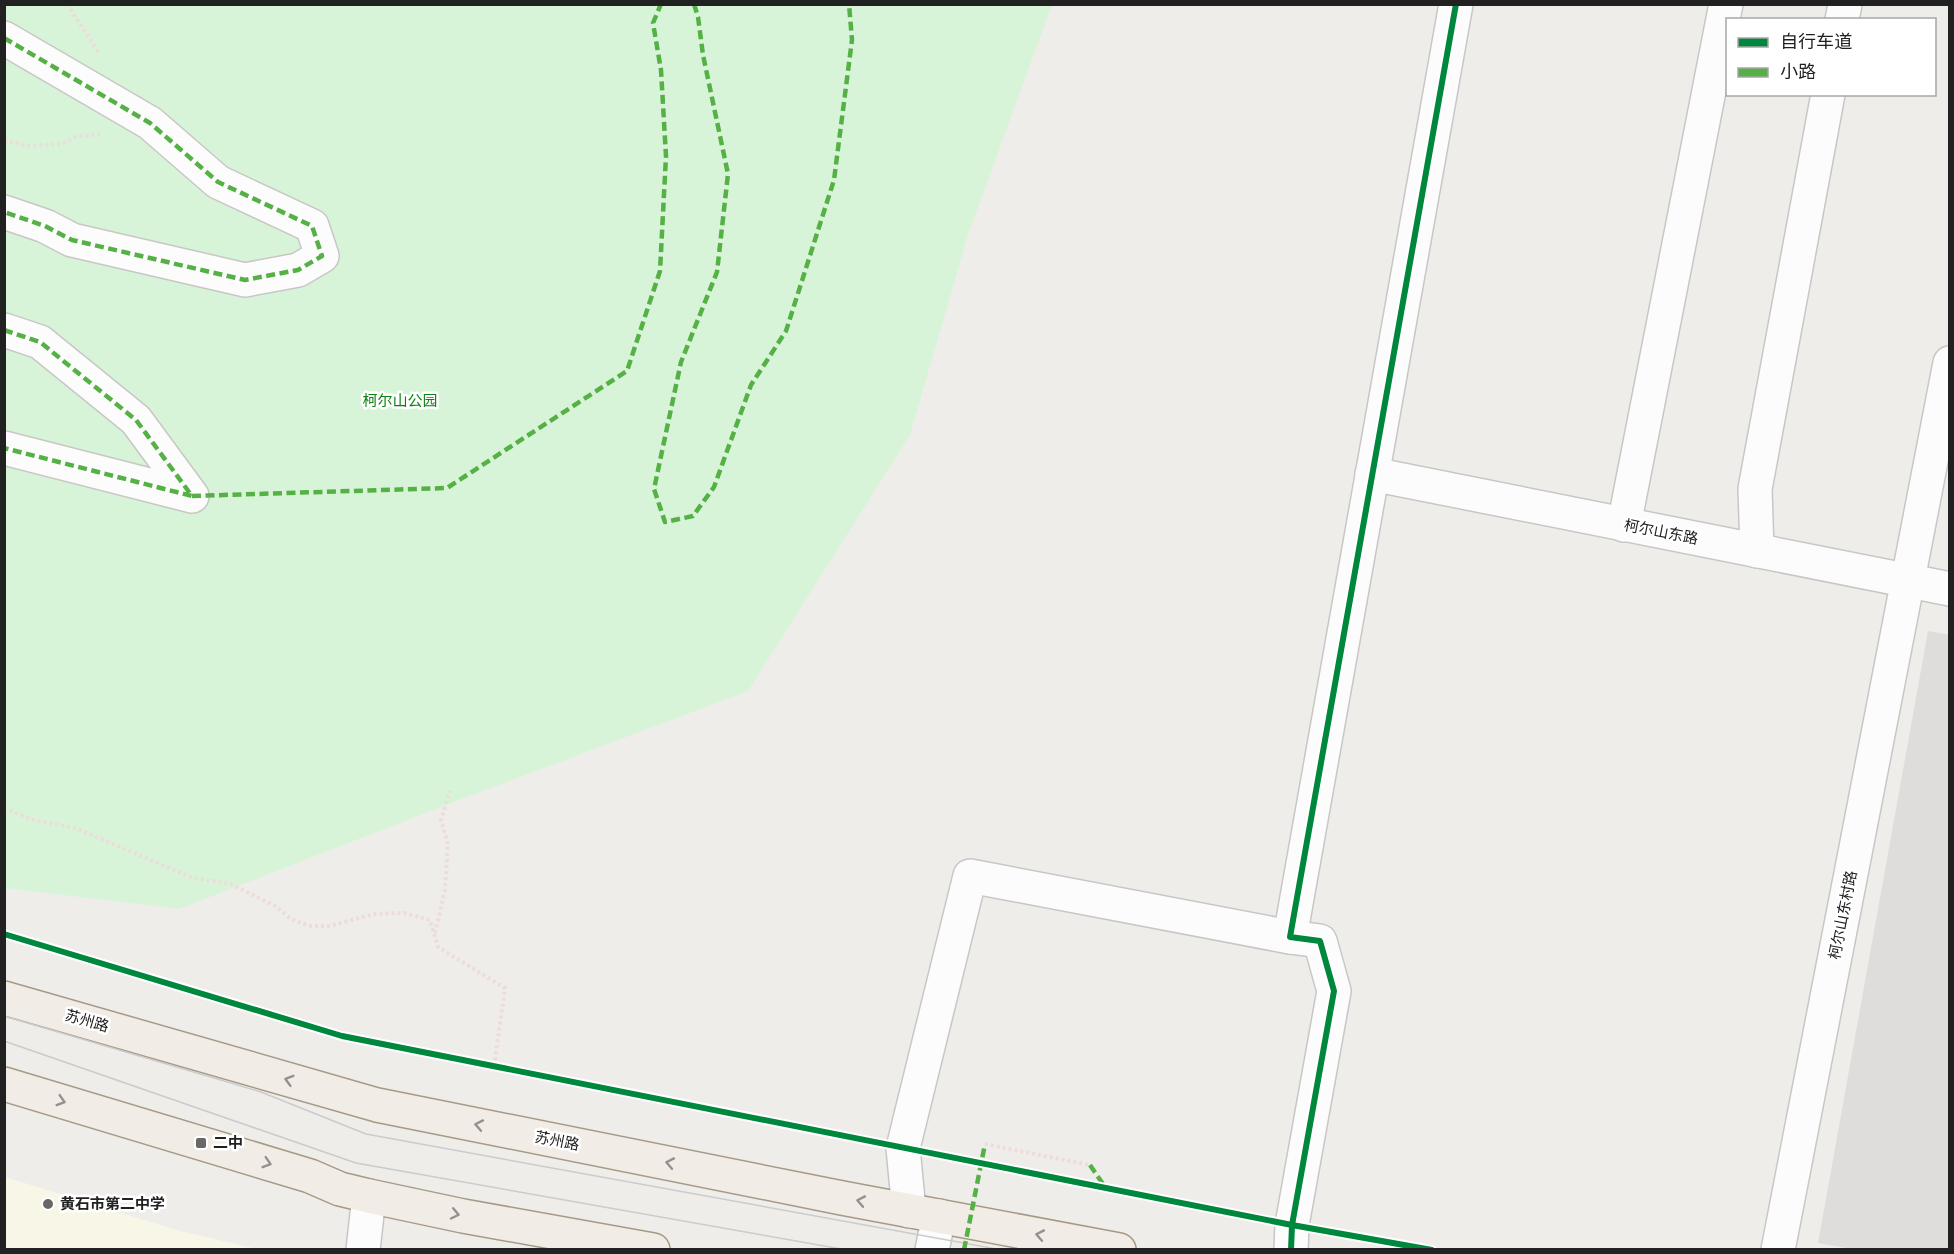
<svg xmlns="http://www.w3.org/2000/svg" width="1954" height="1254" viewBox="0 0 1954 1254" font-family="Inter,'Noto Sans SC',sans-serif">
<rect width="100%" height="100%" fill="#efedea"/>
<!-- residential -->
<path fill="#dedddb" d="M 1928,631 L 1950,635 L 1949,1249 L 1852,1249 L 1818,1243 Z"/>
<!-- education -->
<path fill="#f8f6e6" d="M 5,1177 L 180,1231 L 257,1249 L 5,1249 Z"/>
<!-- park -->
<path fill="#d8f4d8" d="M 5,5 L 1052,5 L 968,235 L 910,435 L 748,691 L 459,800 L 179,909 L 5,888 Z"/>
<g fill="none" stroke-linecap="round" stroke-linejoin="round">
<!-- minor casing -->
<g stroke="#c8c7c6" stroke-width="36">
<g id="minor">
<path d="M 1842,20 L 1845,4"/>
<path d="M 4,38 L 150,123 L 218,182 L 312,226 L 322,256 L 298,270 L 245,280 L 72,240 L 45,226 L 4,212"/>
<path d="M 4,330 L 40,342 L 136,420 L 192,496 L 4,448"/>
<path d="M 1372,474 L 1950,589"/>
<path d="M 1624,525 L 1726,4"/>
<path d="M 1757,551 L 1755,489 L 1828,94"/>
<path d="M 909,1211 L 903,1148 L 970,876 L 1290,937"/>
<path d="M 363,1250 L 369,1196"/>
<path d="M 932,1250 L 939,1216"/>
<path d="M 1291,1250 L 1292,1225 L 1334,991 L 1320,941 L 1290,937 L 1456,4"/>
<path d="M 1778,1250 L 1950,363"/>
</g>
</g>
<!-- major casing -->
<g stroke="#a69a85" stroke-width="36">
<g id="major">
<path d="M 4,998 L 377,1105 L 842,1198 L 1119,1250"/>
<path d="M 4,1084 L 310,1176 L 340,1189 L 369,1196 L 463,1216 L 653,1250"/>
</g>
</g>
<!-- path -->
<g stroke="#ecdcdb" stroke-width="4" stroke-dasharray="3 3" stroke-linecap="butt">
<path d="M 67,4 L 98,52"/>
<path d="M 4,140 L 28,146 L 62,144 L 75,137 L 100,134"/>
<path d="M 4,808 L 33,820 L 75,828 L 193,878 L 231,884 L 277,907 L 291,919 L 309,926 L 329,926 L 374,914 L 404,913 L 430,920 L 438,947 L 505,988 L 494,1067"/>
<path d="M 435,933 L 445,890 L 448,844 L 441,820 L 450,791"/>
<path d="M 985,1144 L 1090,1165"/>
</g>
<!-- minor -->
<use href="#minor" stroke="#fdfcfc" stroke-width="33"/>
<!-- major -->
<use href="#major" stroke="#f2ece6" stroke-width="33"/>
<!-- tram -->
<g stroke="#cbcbcb" stroke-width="1.5">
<path d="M 4,1016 L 261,1092 L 366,1134 L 1002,1250"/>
<path d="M 4,1041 L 356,1163 L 847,1250"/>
</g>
<!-- quiet -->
<g stroke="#55b145" stroke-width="4.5" stroke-dasharray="9 4.5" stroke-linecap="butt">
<path d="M 694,4 L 698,17 L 703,55 L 728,174 L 717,272 L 681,362 L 654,489 L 665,522 L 693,516 L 714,487 L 751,385 L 786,331 L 834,180 L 852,40 L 849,4"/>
<path d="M 4,38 L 150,123 L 218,182 L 312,226 L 322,256 L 298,270 L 245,280 L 72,240 L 45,226 L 4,212"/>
<path d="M 4,330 L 40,342 L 136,420 L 192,496 L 4,448"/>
<path d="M 192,496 L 447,488 L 627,371 L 660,271 L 666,156 L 661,70 L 653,23 L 661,4"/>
<path d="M 1090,1165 L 1105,1187"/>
<path d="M 964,1250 L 985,1144"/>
</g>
<!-- cycleway casing -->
<g stroke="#fff" stroke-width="10">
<g id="cycleway">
<path d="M 4,934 L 342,1036 L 1292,1225 L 1432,1250"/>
<path d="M 1291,1250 L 1292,1225 L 1334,991 L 1320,941 L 1290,937 L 1456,4"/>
</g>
</g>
<!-- cycleway -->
<use href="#cycleway" stroke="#00873e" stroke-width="6"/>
</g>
<!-- one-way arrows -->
<defs><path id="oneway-chevron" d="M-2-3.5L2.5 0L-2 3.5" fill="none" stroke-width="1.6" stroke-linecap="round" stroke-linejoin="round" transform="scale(1.5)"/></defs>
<g stroke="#94918d">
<use href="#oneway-chevron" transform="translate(289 1080) rotate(-164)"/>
<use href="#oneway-chevron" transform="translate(61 1101) rotate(17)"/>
<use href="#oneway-chevron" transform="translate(479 1125) rotate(-169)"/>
<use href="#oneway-chevron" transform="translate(267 1163) rotate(17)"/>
<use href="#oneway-chevron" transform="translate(670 1163) rotate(-169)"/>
<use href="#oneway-chevron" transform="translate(861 1201) rotate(-169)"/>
<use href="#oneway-chevron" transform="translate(455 1214) rotate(12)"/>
<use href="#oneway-chevron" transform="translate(1040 1235) rotate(-169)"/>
</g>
<!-- markers -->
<g fill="#696867" stroke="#fff" stroke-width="2">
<rect x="195" y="1137" width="12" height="12" rx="3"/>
<circle cx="48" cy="1204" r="6"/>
</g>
<g text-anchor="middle" stroke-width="5" stroke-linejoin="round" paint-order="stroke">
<!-- park labels -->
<g font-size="15" fill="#0d8113" stroke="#fff">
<text x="400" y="406">柯尔山公园</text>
</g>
<!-- street labels -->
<g font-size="15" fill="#212121" stroke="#fff">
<text transform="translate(1661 532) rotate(11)" y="5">柯尔山东路</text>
<text transform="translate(1843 915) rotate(-79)" y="5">柯尔山东村路</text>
<text transform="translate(87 1021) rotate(16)" y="5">苏州路</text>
<text transform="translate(557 1141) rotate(11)" y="5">苏州路</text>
</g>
<!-- poi labels -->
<g font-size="15" font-weight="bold" fill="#212121" stroke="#fff" text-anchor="start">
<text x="213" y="1148">二中</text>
<text x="60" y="1209">黄石市第二中学</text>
</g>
</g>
<!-- border -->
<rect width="1954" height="1254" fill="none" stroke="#212121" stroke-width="12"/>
<!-- legend -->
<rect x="1726" y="18" width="210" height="78" fill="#ffffff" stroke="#a6a6a6" stroke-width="1.5"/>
<rect x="1738" y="38" width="30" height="9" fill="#00873e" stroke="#a6a6a6" stroke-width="1.5"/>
<text x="1780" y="48" font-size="18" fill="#212121">自行车道</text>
<rect x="1738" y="68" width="30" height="9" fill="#55b145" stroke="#a6a6a6" stroke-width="1.5"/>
<text x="1780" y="78" font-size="18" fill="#212121">小路</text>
</svg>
